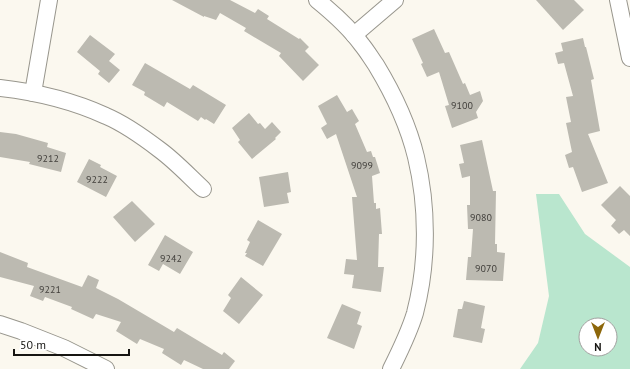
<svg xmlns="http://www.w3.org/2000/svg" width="630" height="369" viewBox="0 0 630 369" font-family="'PT Sans',sans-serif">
<rect width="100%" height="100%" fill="#fbf8ef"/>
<!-- green -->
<path fill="#b9e6ce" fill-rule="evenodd" d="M 536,194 L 559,194 L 585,234 L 630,267 L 630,369 L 520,369 L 538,343 L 549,296 ZM 586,325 L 610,325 L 610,349 L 586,349 Z"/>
<!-- building -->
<g fill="#bcbab1">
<path d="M 172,0 L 230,0 L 255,13 L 258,9 L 269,16 L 267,19 L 299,39 L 300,38 L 309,47 L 305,51 L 319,65 L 303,81 L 279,56 L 281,53 L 244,31 L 246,28 L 220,13 L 216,20 L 204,16 L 204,17 Z"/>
<path d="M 536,0 L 574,0 L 584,10 L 563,30 Z"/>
<path d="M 434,29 L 445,53 L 449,52 L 463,84 L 465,83 L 470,95 L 480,91 L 483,101 L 476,112 L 478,118 L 452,128 L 445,106 L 449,105 L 439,72 L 427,77 L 421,64 L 423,63 L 412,39 Z"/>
<path d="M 90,35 L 115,54 L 109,61 L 120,70 L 109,83 L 98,74 L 100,71 L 77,52 Z"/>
<path d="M 583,38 L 585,47 L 586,47 L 594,79 L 591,80 L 600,131 L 588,134 L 608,183 L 582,192 L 573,167 L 569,168 L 565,155 L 572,152 L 566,123 L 571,122 L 566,97 L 573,96 L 564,63 L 558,64 L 555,53 L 563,51 L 561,43 Z"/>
<path d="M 145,63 L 190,89 L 193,85 L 226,105 L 214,124 L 206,119 L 205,120 L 201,117 L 198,121 L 167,102 L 164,107 L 144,95 L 145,92 L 132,85 Z"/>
<path d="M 337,95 L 347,112 L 352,109 L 359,121 L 355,124 L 367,152 L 371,151 L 373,157 L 375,157 L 380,173 L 372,176 L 374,203 L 376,203 L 376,209 L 380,208 L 382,234 L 379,234 L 378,267 L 384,267 L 381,292 L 352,288 L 354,275 L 344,274 L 346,259 L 357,260 L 352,197 L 357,197 L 336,134 L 327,139 L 321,128 L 327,124 L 318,106 Z"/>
<path d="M 249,113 L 258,124 L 260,123 L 265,129 L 272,122 L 281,132 L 275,138 L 276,139 L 252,159 L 238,142 L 240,140 L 232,128 Z"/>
<path d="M 0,132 L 16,134 L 48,143 L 47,147 L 66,153 L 61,172 L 29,164 L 30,162 L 0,157 Z"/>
<path d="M 482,140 L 493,191 L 496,191 L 495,244 L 497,244 L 497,252 L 505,253 L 503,281 L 466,280 L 468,257 L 471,257 L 473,229 L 468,229 L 467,205 L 470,205 L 470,176 L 462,178 L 459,164 L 464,163 L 460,145 Z"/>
<path d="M 89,159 L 101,165 L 100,167 L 117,176 L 106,197 L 77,182 Z"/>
<path d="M 288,172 L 291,192 L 287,193 L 289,203 L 264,207 L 259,177 Z"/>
<path d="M 620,186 L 630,196 L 630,236 L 624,230 L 619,234 L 611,226 L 616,220 L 601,205 Z"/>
<path d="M 132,201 L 155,224 L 135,242 L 113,217 Z"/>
<path d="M 258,220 L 282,234 L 263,266 L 245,256 L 247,253 L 245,253 L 250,242 L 247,240 Z"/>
<path d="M 165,235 L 193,252 L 180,274 L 163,264 L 159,271 L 148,265 Z"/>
<path d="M 0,252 L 28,263 L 27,267 L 82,287 L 88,275 L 99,280 L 96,288 L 118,299 L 174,332 L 177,328 L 222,355 L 224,352 L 235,361 L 229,369 L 203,369 L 184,360 L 181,365 L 162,353 L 164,349 L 140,339 L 137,344 L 116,331 L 121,322 L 96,314 L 93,319 L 71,309 L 72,307 L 45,297 L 43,301 L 30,296 L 34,286 L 0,277 Z"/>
<path d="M 241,277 L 263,295 L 239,324 L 223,311 L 231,298 L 228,295 Z"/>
<path d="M 464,301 L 485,306 L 481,328 L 485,329 L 482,343 L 453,337 L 458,309 L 462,309 Z"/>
<path d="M 342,304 L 361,312 L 357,324 L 362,326 L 354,349 L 327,338 Z"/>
</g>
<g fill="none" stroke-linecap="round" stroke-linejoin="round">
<!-- minor casing -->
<g stroke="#98968d" stroke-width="18">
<g id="minor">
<path d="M 317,0 C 333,13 350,28 362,45 C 367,51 371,58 376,65 C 393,93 408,124 416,157 C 428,207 428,263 415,313 C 409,333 400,351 391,369"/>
<path d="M 618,0 L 630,58"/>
<path d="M 354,35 L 395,0"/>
<path d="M 0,88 C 36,92 73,101 106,116 C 125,124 143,137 160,150 C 175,161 189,176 203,189"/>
<path d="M 33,93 L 49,0"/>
<path d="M 0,324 L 21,331 L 64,348 L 106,369"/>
</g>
</g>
<!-- minor -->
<use href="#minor" stroke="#fff" stroke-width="16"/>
</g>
<g text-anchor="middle" stroke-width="3" stroke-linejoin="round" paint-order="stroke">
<!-- number labels -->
<g font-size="10" fill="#403e3a">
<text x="462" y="109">9100</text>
<text x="48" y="162">9212</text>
<text x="362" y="169">9099</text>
<text x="97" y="183">9222</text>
<text x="481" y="221">9080</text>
<text x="171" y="262">9242</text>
<text x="486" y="272">9070</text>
<text x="50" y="293">9221</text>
</g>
</g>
<!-- north arrow -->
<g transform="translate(598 337) rotate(180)"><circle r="19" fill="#ffffff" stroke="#a2a1a0"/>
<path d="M0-3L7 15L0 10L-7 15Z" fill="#8d670a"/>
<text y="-6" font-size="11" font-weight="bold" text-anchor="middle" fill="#161512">N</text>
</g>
<!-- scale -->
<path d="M14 349v6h115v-6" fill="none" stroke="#161512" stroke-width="2"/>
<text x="20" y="349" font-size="12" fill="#161512" stroke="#ffffff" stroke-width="3" paint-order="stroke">50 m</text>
</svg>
